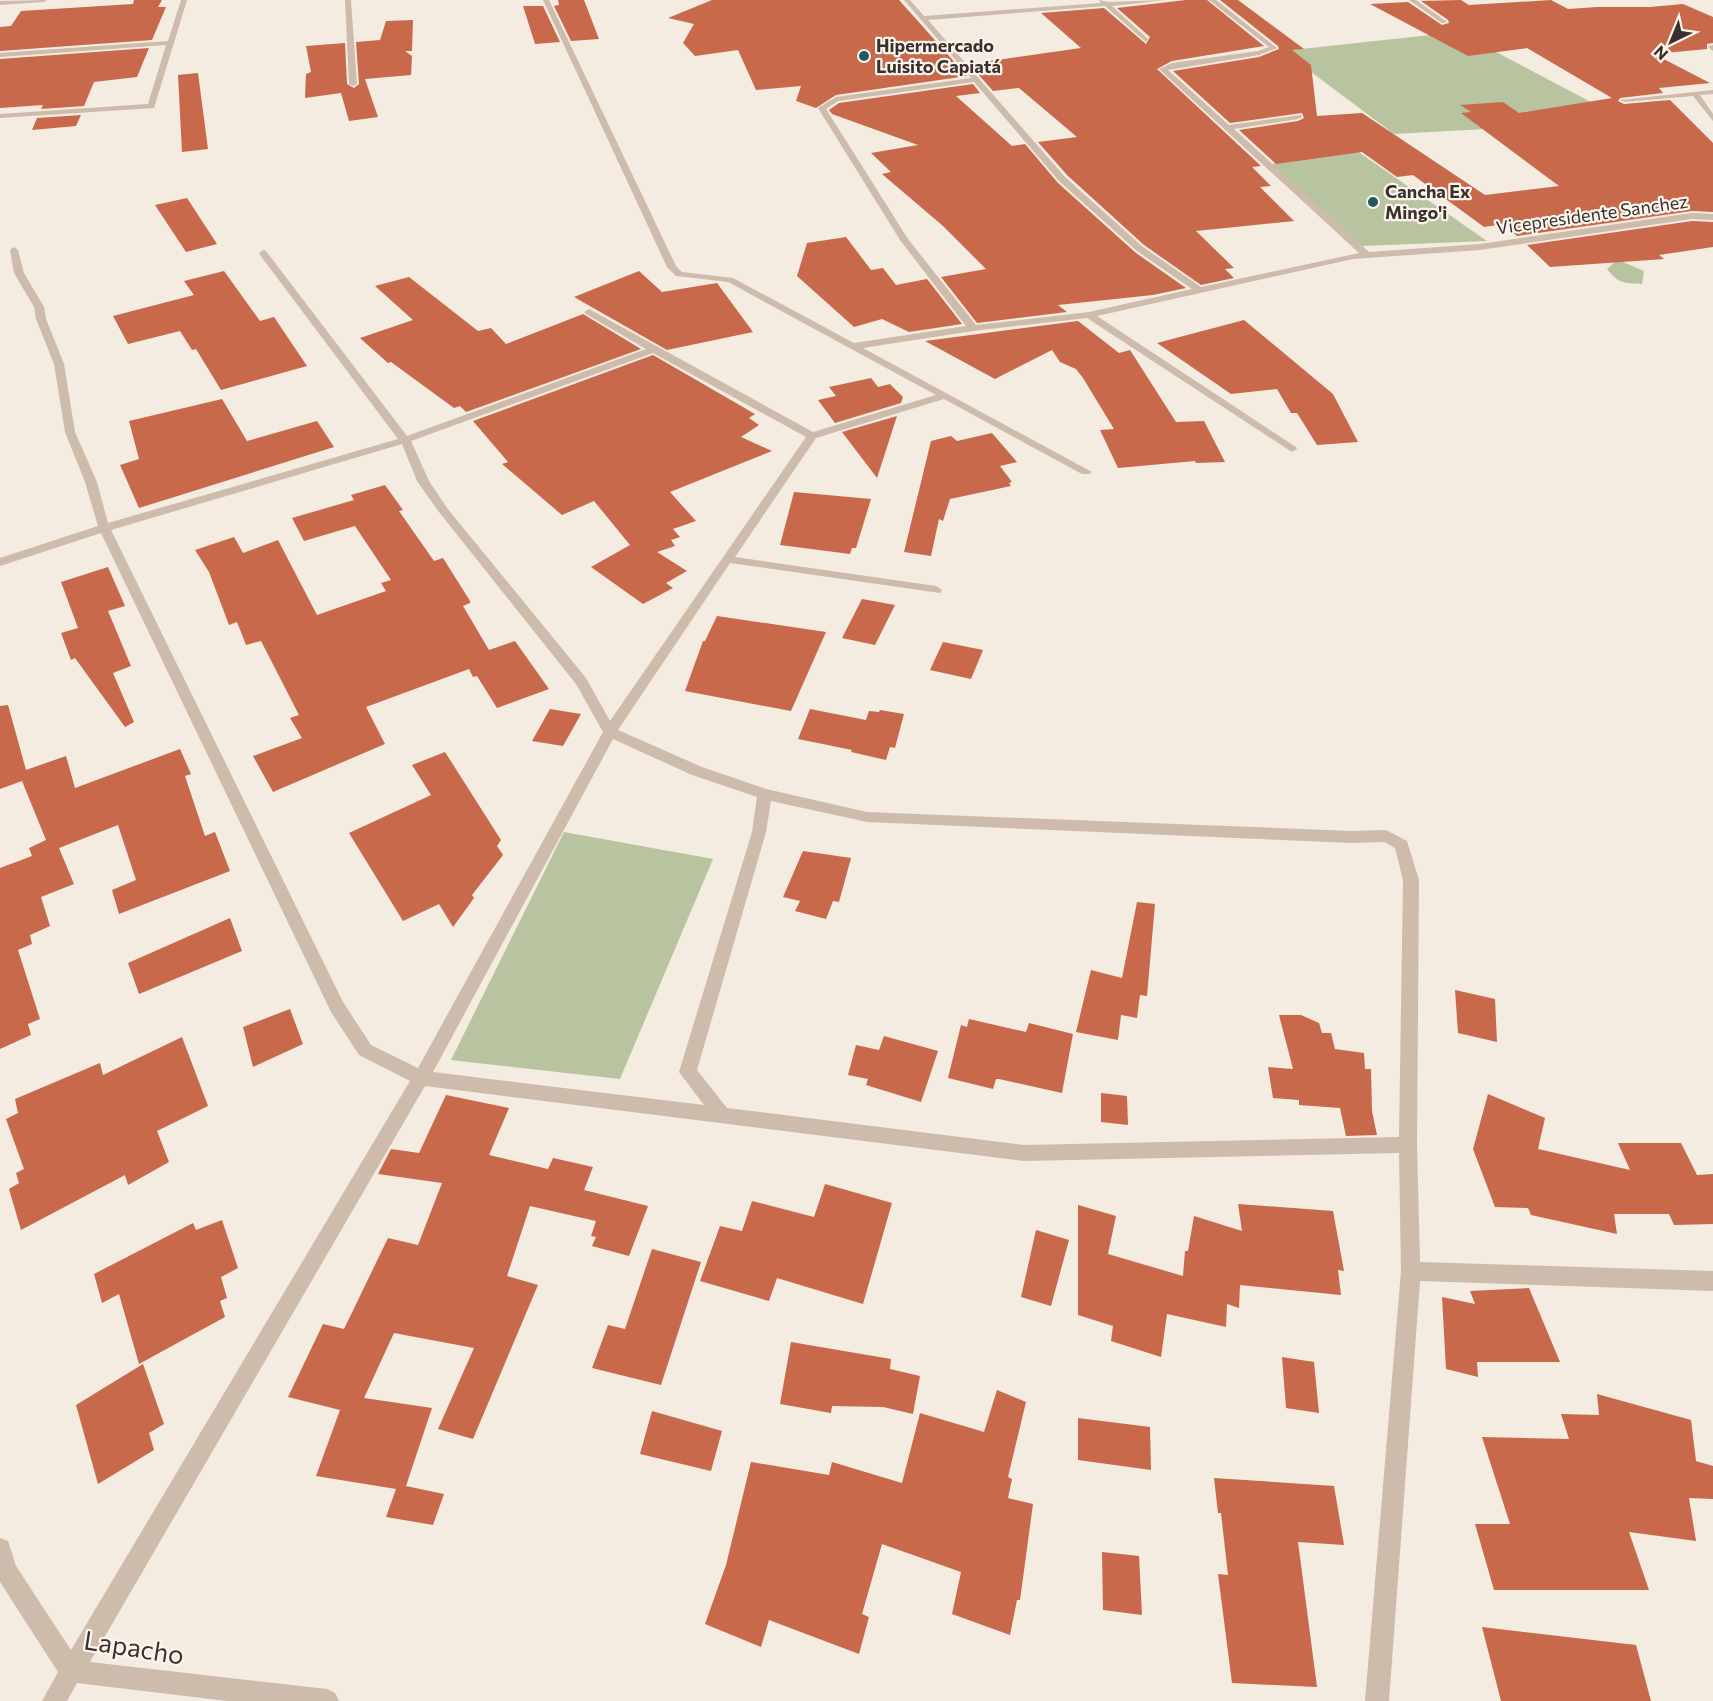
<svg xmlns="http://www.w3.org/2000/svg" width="1713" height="1701" viewBox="0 0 1713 1701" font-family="Commissioner,sans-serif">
<rect width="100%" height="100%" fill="#f4ebe1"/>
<!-- green -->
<g fill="#b8c4a0">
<path d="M 1458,32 L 1627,121 L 1394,134 L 1283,51 Z"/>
<path d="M 1357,151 L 1487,241 L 1362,246 L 1271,164 Z"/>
<path d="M 1616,261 L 1623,262 L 1644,271 L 1642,284 C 1623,283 1619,284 1607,269 Z"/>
<path d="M 564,832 L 713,859 L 620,1079 L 451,1060 Z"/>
</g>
<!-- building -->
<g fill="#c8694b">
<path d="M 134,0 L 162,0 L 158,7 L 166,7 L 152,40 L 0,51 L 0,27 L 11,26 L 21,11 L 133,4 Z"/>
<path d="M 558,0 L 584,0 L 599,39 L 571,41 L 554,6 L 559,5 Z"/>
<path d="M 712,0 L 899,0 L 967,76 L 836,95 L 816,108 L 796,101 L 801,86 L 756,90 L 738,50 L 695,56 L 683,43 L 694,24 L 668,18 Z"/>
<path d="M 1186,0 L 1207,0 L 1264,46 L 1172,61 L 1157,69 L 1261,166 L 1252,167 L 1271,186 L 1260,187 L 1294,221 L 1196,231 L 1234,268 L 1225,269 L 1234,278 L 1201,285 L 1144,245 L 1067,175 L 1038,142 L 1077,137 L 1019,88 L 993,91 L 969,64 L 1081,48 L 1041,13 L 1104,8 L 1146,44 L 1150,37 L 1117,8 Z"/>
<path d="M 1220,0 L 1238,0 L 1304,49 L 1292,50 L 1311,65 L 1317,116 L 1362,113 L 1485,195 L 1559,186 L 1461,113 L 1471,112 L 1460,105 L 1503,102 L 1519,113 L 1612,98 L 1527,48 L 1468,56 L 1370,4 L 1408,2 L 1442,25 L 1449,23 L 1448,20 L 1421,1 L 1461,0 L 1469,5 L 1551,0 L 1568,9 L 1597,7 L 1650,7 L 1683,4 L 1713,17 L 1713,43 L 1707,44 L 1707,49 L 1654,54 L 1710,83 L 1659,88 L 1663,93 L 1620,98 L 1618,101 L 1624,104 L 1670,100 L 1713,143 L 1713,212 L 1692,211 L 1517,236 L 1504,224 L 1484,227 L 1413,175 L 1397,177 L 1362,152 L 1276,164 L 1239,130 L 1298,121 L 1304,118 L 1302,113 L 1230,123 L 1173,71 L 1259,57 L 1279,49 L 1278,46 Z"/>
<path d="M 523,6 L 543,6 L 560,42 L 535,44 Z"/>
<path d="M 413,20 L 412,51 L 405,51 L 412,56 L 411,75 L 365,79 L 378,117 L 349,121 L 341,93 L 305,98 L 306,74 L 311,72 L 306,46 L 345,43 L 347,84 L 354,88 L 359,84 L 356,42 L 380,40 L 386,21 Z"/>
<path d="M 149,48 L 137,77 L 94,82 L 84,106 L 41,109 L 43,105 L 0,108 L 0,59 Z"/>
<path d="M 198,73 L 208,149 L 182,152 L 178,75 Z"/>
<path d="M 973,84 L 980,93 L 956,96 L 1012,146 L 1025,144 L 1058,183 L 1136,253 L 1186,288 L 1153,295 L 1058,305 L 1067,312 L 977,323 L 941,277 L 986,269 L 943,226 L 882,174 L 891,172 L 871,153 L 918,145 L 832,114 L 829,110 L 839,103 Z"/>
<path d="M 81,115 L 76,126 L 32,130 L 37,118 Z"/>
<path d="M 187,198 L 217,244 L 186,252 L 155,205 Z"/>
<path d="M 1692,221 L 1713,222 L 1713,247 L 1659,255 L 1664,259 L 1550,267 L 1527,245 Z"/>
<path d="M 846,237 L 871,270 L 883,268 L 896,285 L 927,279 L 962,324 L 909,332 L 882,319 L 854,327 L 797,276 L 807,243 Z"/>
<path d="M 224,271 L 260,321 L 274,317 L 307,366 L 221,390 L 196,349 L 192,350 L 180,331 L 128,344 L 113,316 L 194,295 L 184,281 Z"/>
<path d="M 639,271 L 662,292 L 717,283 L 753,332 L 667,350 L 574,297 Z"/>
<path d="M 409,277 L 478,331 L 491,328 L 506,344 L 583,314 L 641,349 L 466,412 L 460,406 L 454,408 L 391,362 L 388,363 L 360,338 L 413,320 L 375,286 Z"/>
<path d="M 1244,320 L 1333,394 L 1358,442 L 1317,445 L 1297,413 L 1291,413 L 1277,389 L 1231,394 L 1157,343 Z"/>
<path d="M 1078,321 L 1119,353 L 1130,350 L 1176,422 L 1204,421 L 1225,462 L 1196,463 L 1195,461 L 1118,468 L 1100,430 L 1114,429 L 1083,378 L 1076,369 L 1060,362 L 1052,350 L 995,379 L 925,341 Z"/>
<path d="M 653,355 L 755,414 L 749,418 L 759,425 L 741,437 L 772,451 L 670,492 L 696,521 L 673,529 L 680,537 L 671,540 L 675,546 L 657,552 L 687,571 L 666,583 L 673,588 L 643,604 L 591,567 L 630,545 L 594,501 L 562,515 L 502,464 L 508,462 L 473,421 Z"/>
<path d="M 871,378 L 878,387 L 890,384 L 903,397 L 901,403 L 835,423 L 818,400 L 836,396 L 829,387 Z"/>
<path d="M 222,399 L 247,441 L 317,421 L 334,447 L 139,508 L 120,465 L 139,459 L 129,421 Z"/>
<path d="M 897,416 L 877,478 L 842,432 Z"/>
<path d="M 992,433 L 1017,462 L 1000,466 L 1012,482 L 1009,483 L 1011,486 L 950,499 L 943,521 L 939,519 L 931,556 L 904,552 L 931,441 L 951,436 L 957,441 Z"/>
<path d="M 385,485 L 403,510 L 399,511 L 434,561 L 443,558 L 470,601 L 470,603 L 463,606 L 489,650 L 515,641 L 549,689 L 497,708 L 477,676 L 473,677 L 469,669 L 366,707 L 385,744 L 273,792 L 253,756 L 302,738 L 290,718 L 299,715 L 261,641 L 246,645 L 237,622 L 229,625 L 209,572 L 195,550 L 234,537 L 243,553 L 278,540 L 317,615 L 386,591 L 381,583 L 391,580 L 355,526 L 304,541 L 292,518 L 354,500 L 351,495 Z"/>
<path d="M 794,492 L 871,499 L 856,548 L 852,548 L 850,554 L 780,545 Z"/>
<path d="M 108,567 L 125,606 L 108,611 L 131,666 L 113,673 L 134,722 L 125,727 L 75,658 L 71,660 L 61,633 L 78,628 L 61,582 Z"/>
<path d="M 862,599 L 895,605 L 875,645 L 842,638 Z"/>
<path d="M 717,616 L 826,632 L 791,711 L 685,691 L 703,641 L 705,641 Z"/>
<path d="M 943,642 L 983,650 L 971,679 L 930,670 Z"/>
<path d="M 8,705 L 26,770 L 66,756 L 75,788 L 180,749 L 191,774 L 185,776 L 205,836 L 215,832 L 230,871 L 119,914 L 112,890 L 136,880 L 118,825 L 59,848 L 74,884 L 41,897 L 50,926 L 30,935 L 32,944 L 18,950 L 40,1019 L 28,1024 L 31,1035 L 0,1049 L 0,868 L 32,856 L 29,848 L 46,840 L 22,781 L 0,789 L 0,706 Z"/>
<path d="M 550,709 L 581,714 L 563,746 L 532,741 Z"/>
<path d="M 810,709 L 866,720 L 869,711 L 879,712 L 880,710 L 904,714 L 895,748 L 890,747 L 886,760 L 851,752 L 852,750 L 798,739 Z"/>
<path d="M 445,752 L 501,840 L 497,846 L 503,855 L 472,895 L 474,898 L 453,927 L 439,904 L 403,921 L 349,833 L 431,795 L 412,765 Z"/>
<path d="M 803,851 L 851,858 L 839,902 L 833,901 L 826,919 L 795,911 L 800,901 L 783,897 Z"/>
<path d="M 1137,902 L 1155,904 L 1147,996 L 1140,995 L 1137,1018 L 1121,1015 L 1118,1040 L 1076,1032 L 1091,970 L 1122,978 Z"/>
<path d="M 230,918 L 242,951 L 139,994 L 128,963 Z"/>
<path d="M 1455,990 L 1495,999 L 1497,1042 L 1458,1033 Z"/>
<path d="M 290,1009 L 303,1044 L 253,1067 L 243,1027 Z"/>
<path d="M 1279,1015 L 1301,1015 L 1319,1023 L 1322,1033 L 1331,1033 L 1335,1049 L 1364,1053 L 1365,1069 L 1371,1069 L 1372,1111 L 1377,1135 L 1346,1136 L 1340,1108 L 1299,1105 L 1299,1100 L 1273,1098 L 1268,1067 L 1293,1069 Z"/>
<path d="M 969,1019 L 1026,1032 L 1029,1023 L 1073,1034 L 1062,1093 L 999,1079 L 996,1079 L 993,1089 L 948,1078 L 961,1025 L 967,1027 Z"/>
<path d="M 884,1036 L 938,1051 L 921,1102 L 866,1085 L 868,1079 L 848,1075 L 856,1045 L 879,1050 Z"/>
<path d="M 182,1037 L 208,1106 L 157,1131 L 169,1162 L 128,1185 L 125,1175 L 21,1230 L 9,1189 L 19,1183 L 16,1173 L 24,1169 L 6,1119 L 18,1113 L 15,1099 L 100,1063 L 103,1075 Z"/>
<path d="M 1101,1093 L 1127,1096 L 1128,1125 L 1101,1122 Z"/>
<path d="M 1488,1094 L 1545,1118 L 1538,1149 L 1630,1170 L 1618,1143 L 1681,1143 L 1697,1175 L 1713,1174 L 1713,1224 L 1674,1225 L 1669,1214 L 1614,1214 L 1617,1234 L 1531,1215 L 1528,1208 L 1495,1207 L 1473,1149 Z"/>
<path d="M 446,1095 L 509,1108 L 489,1155 L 548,1169 L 553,1158 L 593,1167 L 584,1190 L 648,1206 L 629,1256 L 592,1246 L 596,1237 L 591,1236 L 596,1221 L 530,1206 L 507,1276 L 538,1285 L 473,1439 L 438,1429 L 474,1348 L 394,1333 L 364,1398 L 432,1408 L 406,1486 L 444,1494 L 433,1525 L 386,1517 L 396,1489 L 316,1476 L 340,1410 L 288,1397 L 323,1324 L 344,1329 L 388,1238 L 418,1245 L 442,1183 L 378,1174 L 391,1149 L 419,1153 Z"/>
<path d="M 825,1184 L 892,1203 L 863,1304 L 777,1278 L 769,1301 L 700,1281 L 720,1226 L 742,1231 L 752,1201 L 814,1217 Z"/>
<path d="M 1238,1204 L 1333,1211 L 1344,1271 L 1338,1270 L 1341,1295 L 1240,1285 L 1239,1308 L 1227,1304 L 1226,1327 L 1167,1314 L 1161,1357 L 1111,1341 L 1113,1326 L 1078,1315 L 1078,1205 L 1116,1216 L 1108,1254 L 1183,1276 L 1185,1251 L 1188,1251 L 1194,1216 L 1242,1231 Z"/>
<path d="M 222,1220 L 238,1268 L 221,1277 L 227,1298 L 220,1301 L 225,1317 L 139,1364 L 119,1294 L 102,1303 L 94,1274 L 193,1223 L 196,1230 Z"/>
<path d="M 1036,1230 L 1069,1240 L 1051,1306 L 1021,1297 Z"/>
<path d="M 652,1249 L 701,1262 L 661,1385 L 592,1368 L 608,1325 L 625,1329 Z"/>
<path d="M 1529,1288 L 1560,1362 L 1477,1362 L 1478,1377 L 1446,1369 L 1442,1297 L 1475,1304 L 1470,1291 Z"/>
<path d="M 791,1342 L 891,1359 L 890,1369 L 920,1376 L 913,1414 L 883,1407 L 832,1406 L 831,1413 L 780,1404 Z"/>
<path d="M 1282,1357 L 1314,1362 L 1319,1413 L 1286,1408 Z"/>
<path d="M 143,1364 L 164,1424 L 149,1433 L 154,1450 L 98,1484 L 76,1405 Z"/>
<path d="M 997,1390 L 1026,1402 L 1008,1477 L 1012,1479 L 1008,1498 L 1033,1504 L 1020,1600 L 1017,1600 L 1010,1635 L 952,1614 L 961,1572 L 882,1544 L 862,1614 L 869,1617 L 859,1654 L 769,1620 L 761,1647 L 705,1624 L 726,1565 L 751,1462 L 829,1475 L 832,1462 L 902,1483 L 920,1413 L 984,1432 Z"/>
<path d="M 1597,1394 L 1691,1420 L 1696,1461 L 1713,1466 L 1713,1499 L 1689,1498 L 1696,1541 L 1629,1532 L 1649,1590 L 1494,1590 L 1475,1524 L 1510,1524 L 1482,1437 L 1569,1439 L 1561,1414 L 1599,1415 Z"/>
<path d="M 652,1411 L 722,1431 L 711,1471 L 640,1454 Z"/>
<path d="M 1078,1418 L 1150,1427 L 1151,1470 L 1078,1460 Z"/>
<path d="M 1214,1478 L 1334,1486 L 1344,1545 L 1298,1542 L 1317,1687 L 1232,1683 L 1218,1574 L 1228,1575 L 1221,1513 L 1218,1513 Z"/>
<path d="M 1102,1552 L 1139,1556 L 1142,1615 L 1103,1610 Z"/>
<path d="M 1482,1627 L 1636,1645 L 1651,1701 L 1501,1701 Z"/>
</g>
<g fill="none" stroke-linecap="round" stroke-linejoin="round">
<!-- minor -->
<g fill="#cdbbac" fill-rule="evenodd">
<path d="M 47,0 L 44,2 L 0,5 L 0,1 Z"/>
<path d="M 181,0 L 187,0 L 154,108 L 0,118 L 0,114 L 148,104 L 166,45 L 0,57 L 0,53 L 168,41 Z"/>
<path d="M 345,0 L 351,0 L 357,84 L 353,86 L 349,84 Z"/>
<path d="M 543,0 L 549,0 L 676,266 L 682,272 L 733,278 L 854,343 L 966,326 L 900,240 L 818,108 L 836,97 L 971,78 L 904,0 L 910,0 L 924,16 L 1101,3 L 1099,0 L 1108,2 L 1166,0 L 1112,6 L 1148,39 L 1146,42 L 1105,6 L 928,20 L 1065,177 L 1143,247 L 1201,287 L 1359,253 L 1159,69 L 1172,63 L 1258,51 L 1269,47 L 1209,0 L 1216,0 L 1277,48 L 1259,55 L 1168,70 L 1229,125 L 1301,115 L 1302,117 L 1298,119 L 1234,129 L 1369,252 L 1480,244 L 1692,213 L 1713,214 L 1713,220 L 1692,219 L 1480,250 L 1353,259 L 1097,316 L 1296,447 L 1297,449 L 1292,452 L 1087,318 L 973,331 L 863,348 L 1092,472 L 1090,474 L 1082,474 L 944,399 L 816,438 L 735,557 L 936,586 L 942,590 L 940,593 L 730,563 L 618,730 L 702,767 L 766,789 L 867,812 L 1352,831 L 1386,830 L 1407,841 L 1419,880 L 1417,1145 L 1420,1262 L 1713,1271 L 1713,1291 L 1420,1281 L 1389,1701 L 1365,1701 L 1401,1271 L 1399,1153 L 1024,1161 L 425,1086 L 90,1662 L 327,1689 L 335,1693 L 339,1701 L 227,1701 L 77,1683 L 67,1701 L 42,1701 L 58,1672 L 0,1582 L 0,1538 L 8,1541 L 16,1566 L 71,1650 L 410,1081 L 359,1055 L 331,1012 L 101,533 L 0,566 L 0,558 L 98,526 L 85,482 L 65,432 L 54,364 L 36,319 L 34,307 L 14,273 L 10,250 L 14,247 L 18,250 L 24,273 L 44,307 L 46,319 L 64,364 L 75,432 L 97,482 L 108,523 L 398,439 L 260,255 L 259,253 L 263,250 L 266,251 L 407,436 L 646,349 L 586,314 L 584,312 L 589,309 L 813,432 L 936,395 L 728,282 L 676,276 L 667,267 ZM 974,82 L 1059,181 L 1137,251 L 1192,289 L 1089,312 L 976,325 L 908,239 L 826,109 L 838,101 ZM 653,353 L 806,437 L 610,721 L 586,678 L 447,508 L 429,481 L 411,441 ZM 402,444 L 417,481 L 439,512 L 576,684 L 603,732 L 418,1068 L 371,1045 L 343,1002 L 111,530 ZM 613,739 L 692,775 L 757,797 L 752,832 L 679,1072 L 704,1105 L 433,1072 ZM 771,801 L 867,822 L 1352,843 L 1384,842 L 1395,848 L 1403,880 L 1399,1137 L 1024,1145 L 727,1108 L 697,1070 L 766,832 Z"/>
<path d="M 1409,0 L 1416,0 L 1447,22 L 1442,23 Z"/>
<path d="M 1713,45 L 1713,51 L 1708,47 L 1709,46 Z"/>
<path d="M 1713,90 L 1713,94 L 1700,95 L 1713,114 L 1713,121 L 1693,96 L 1624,102 L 1620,100 Z"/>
</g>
</g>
<!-- markers -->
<g fill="#1f5a5e" stroke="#fbf5ee" stroke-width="2">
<circle cx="864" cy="56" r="6"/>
<circle cx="1373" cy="202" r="6"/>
</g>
<g text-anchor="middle" stroke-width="4.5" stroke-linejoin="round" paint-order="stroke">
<!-- far-poi labels -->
<g font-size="18" font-weight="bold" fill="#3b302b" stroke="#fbf5ee" text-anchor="start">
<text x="876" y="52">Hipermercado<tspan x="876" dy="21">Luisito Capiatá</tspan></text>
<text x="1385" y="198">Cancha Ex<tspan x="1385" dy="21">Mingo'i</tspan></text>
</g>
<!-- far-street labels -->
<g font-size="18" fill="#3b302b" stroke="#fbf5ee">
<text transform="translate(1592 215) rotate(-8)" y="6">Vicepresidente Sanchez</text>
</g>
<!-- near-street labels -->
<g font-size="26" fill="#3b302b" stroke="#fbf5ee">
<text transform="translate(134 1648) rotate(9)" y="9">Lapacho</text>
</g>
</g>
<!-- north arrow -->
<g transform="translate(1671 42) rotate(223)" stroke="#fbf5ee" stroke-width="4.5" paint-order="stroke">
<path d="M0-4.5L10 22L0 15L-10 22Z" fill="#3b302b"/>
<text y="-9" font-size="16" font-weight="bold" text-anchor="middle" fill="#3b302b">N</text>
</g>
</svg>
